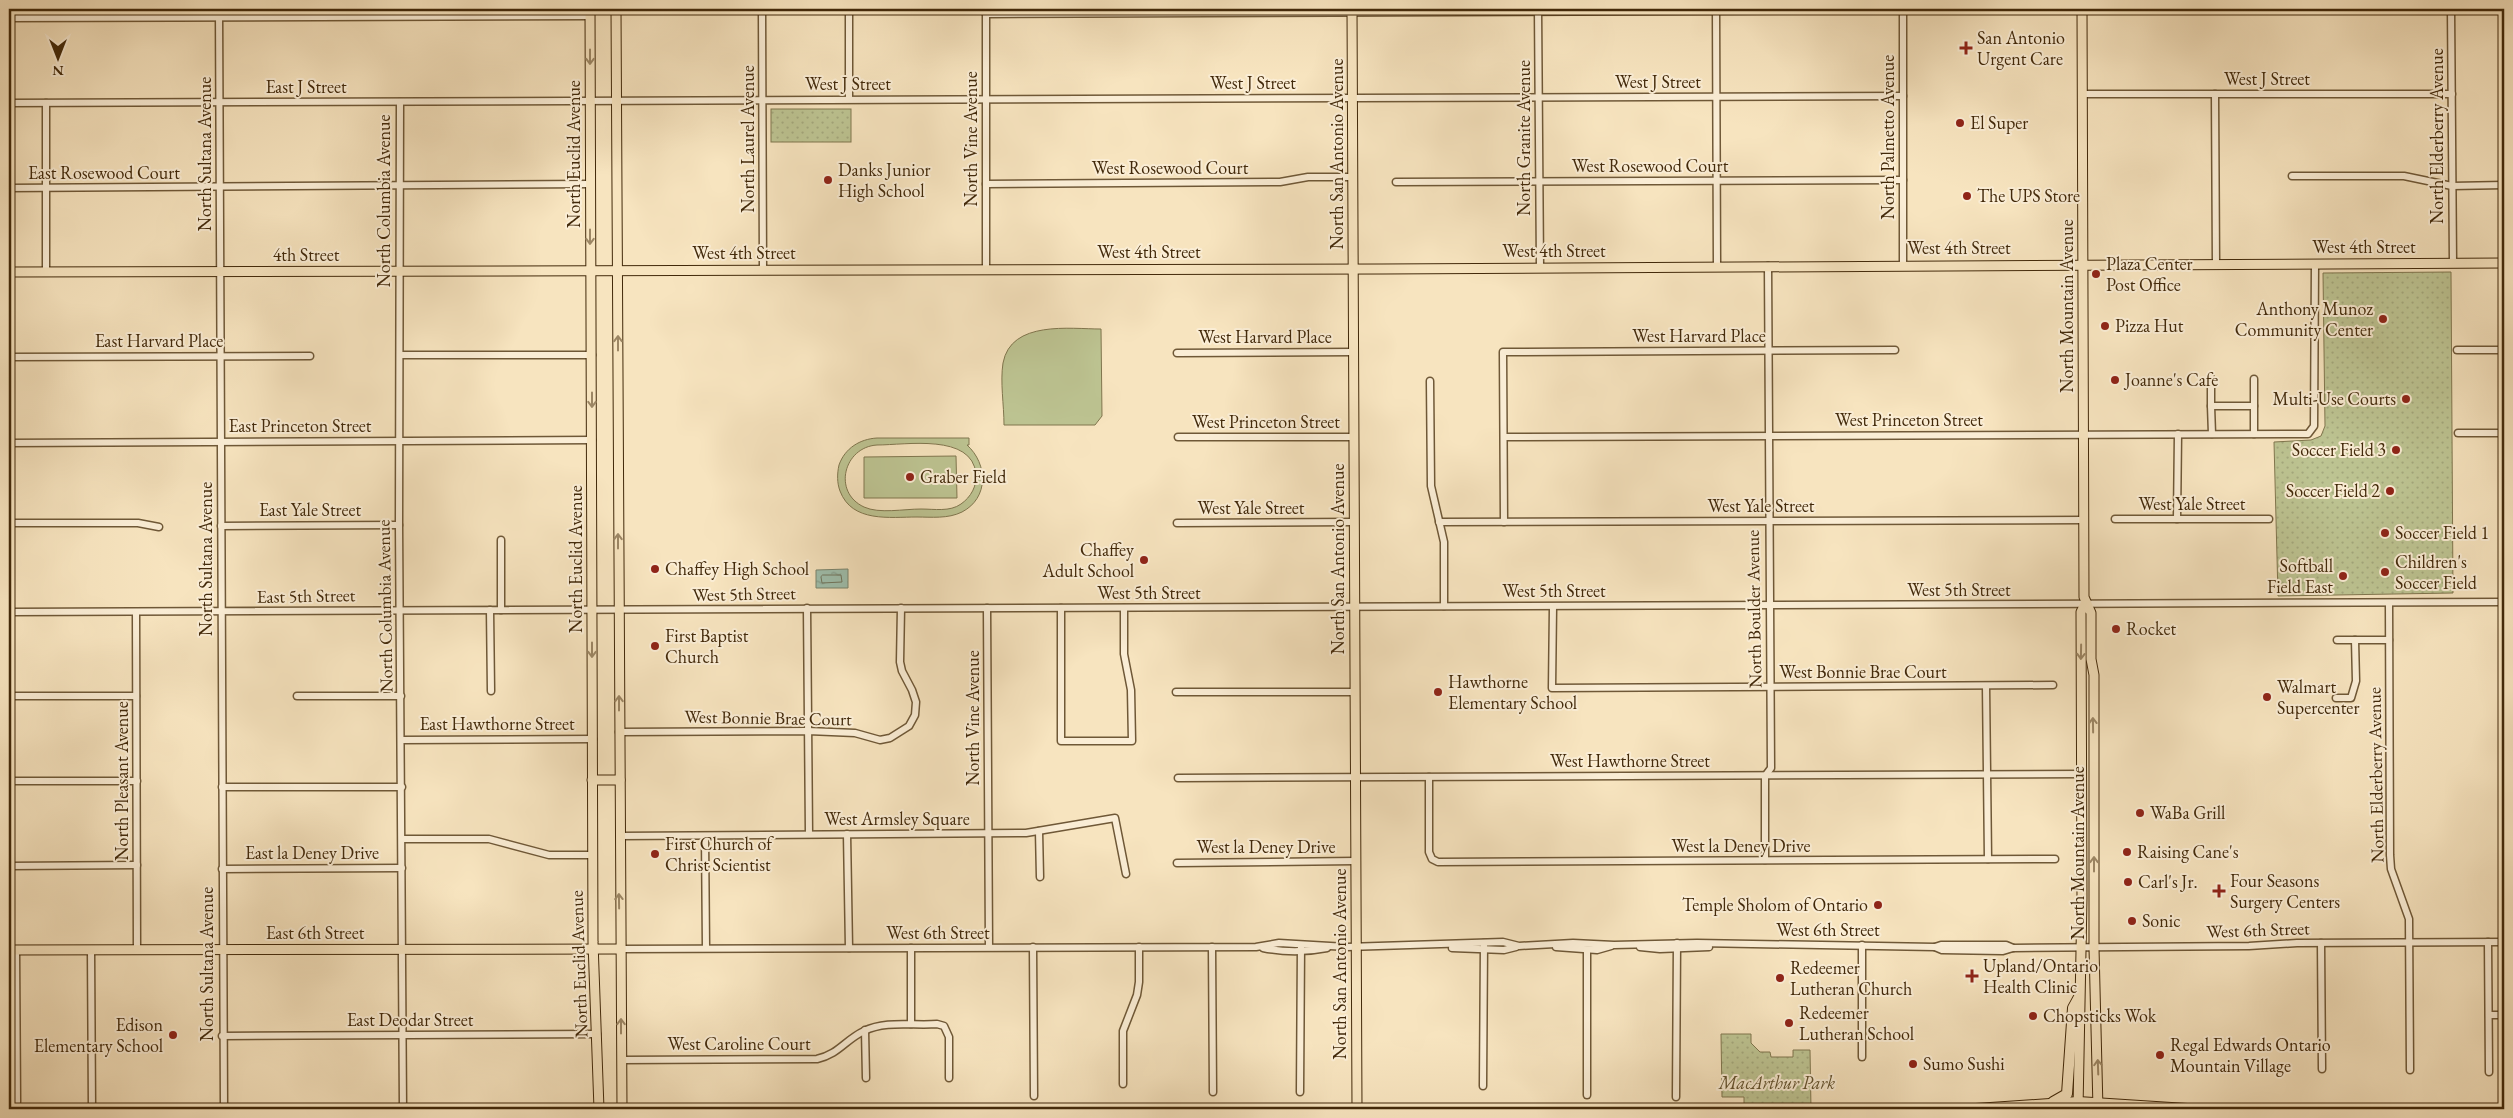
<svg xmlns="http://www.w3.org/2000/svg" width="2513" height="1118" viewBox="0 0 2513 1118" font-family="'EB Garamond',serif">
<defs>
<pattern id="park-dots" width="8" height="8" patternUnits="userSpaceOnUse" patternTransform="scale(1.25)"><rect width="8" height="8" fill="#bdc492"/><path d="M2 2h.1M6 6h.1" fill="none" stroke="#a4a87d" stroke-width="1.8" stroke-linecap="round"/></pattern>
<pattern id="water-ripples" width="26" height="14" patternUnits="userSpaceOnUse" patternTransform="scale(1.25)"><rect width="26" height="14" fill="#9ebfad"/><path d="M2 4q2-2 4 0t4 0M15 11q2-2 4 0t4 0" fill="none" stroke="#829b8b"/></pattern>
</defs>
<rect width="100%" height="100%" fill="#f7e4bf"/>
<filter id="stains"><feTurbulence type="fractalNoise" baseFrequency=".004" numOctaves="4"/><feColorMatrix values="0 0 0 0 .2 0 0 0 0 .09 0 0 0 0 .02 0 0 0 .5 -.17"/></filter>
<radialGradient id="worn" r=".72"><stop offset=".6" stop-color="#630" stop-opacity="0"/><stop offset="1" stop-color="#630" stop-opacity=".3"/></radialGradient>
<!-- green -->
<g fill="#bdc492" stroke="#80764e" fill-rule="evenodd">
<path d="M 1101,329 L 1102,416 L 1095,425 L 1004,425 C 1004,405 1000,382 1003,363 C 1011,320 1070,329 1101,329 Z"/>
<path d="M 877,438 L 969,438 L 969,445 L 967,445 C 988,464 989,498 962,512 C 948,519 931,517 917,517 C 890,517 852,523 840,491 C 837,483 837,474 839,465 C 845,448 860,439 877,438 ZM 877,445 C 906,445 972,433 976,474 C 977,486 971,497 961,504 C 950,512 934,509 921,509 C 904,509 879,514 864,507 C 832,492 844,447 877,445 Z"/>
<path d="M 956,456 L 957,498 L 864,498 L 864,457 Z"/>
</g>
<!-- park -->
<g fill="url(#park-dots)" stroke="#80764e">
<rect x="771" y="109" width="80" height="33"/>
<path d="M 2451,272 L 2453,593 L 2278,596 L 2274,442 L 2311,440 L 2321,436 L 2325,426 L 2323,273 Z"/>
<path d="M 1721,1034 L 1751,1034 L 1751,1043 L 1760,1052 L 1770,1052 L 1771,1057 L 1793,1057 L 1793,1050 L 1810,1050 L 1811,1109 L 1744,1109 L 1744,1097 L 1722,1097 Z"/>
</g>
<!-- water -->
<path fill="url(#water-ripples)" stroke="#79836c" d="M 848,569 L 848,588 L 816,588 L 816,570 Z"/>
<g fill="none" stroke-linecap="round" stroke-linejoin="round">
<!-- shore -->
<path stroke="#70745c" stroke-width="1" d="M 823,575 L 841,575 L 842,582 L 822,583 L 821,577 Z"/>
<!-- minor casing -->
<g stroke="#6f5837" stroke-width="9">
<g id="minor">
<path d="M 219,9 L 224,1109"/>
<path d="M 762,9 L 763,269"/>
<path d="M 849,9 L 849,99"/>
<path d="M 986,9 L 986,269"/>
<path d="M 1538,9 L 1540,267"/>
<path d="M 1716,9 L 1717,266"/>
<path d="M 1903,9 L 1903,265"/>
<path d="M 2451,9 L 2453,263"/>
<path d="M 2082,10 L 2269,10"/>
<path d="M 986,14 L 1903,10"/>
<path d="M 9,18 L 590,16"/>
<path d="M 2082,94 L 2452,94"/>
<path d="M 2215,94 L 2216,264"/>
<path d="M 400,102 L 399,525 L 403,1109"/>
<path d="M 9,103 L 1903,96"/>
<path d="M 46,103 L 46,272"/>
<path d="M 2292,176 L 2404,176 L 2452,186 L 2504,185"/>
<path d="M 1396,182 L 1903,180"/>
<path d="M 986,184 L 1280,182 L 1308,177 L 1353,177"/>
<path d="M 9,188 L 590,184"/>
<path d="M 2457,350 L 2504,350"/>
<path d="M 1177,353 L 1354,352"/>
<path d="M 400,355 L 592,355"/>
<path d="M 9,357 L 310,356"/>
<path d="M 2211,378 L 2211,406"/>
<path d="M 1430,381 L 1431,486 L 1444,542 L 1444,606"/>
<path d="M 2458,433 L 2504,433"/>
<path d="M 2212,434 L 2211,406 L 2254,406"/>
<path d="M 2254,434 L 2254,379"/>
<path d="M 1178,437 L 1354,437"/>
<path d="M 1504,437 L 2308,434 L 2314,426 L 2315,264"/>
<path d="M 9,443 L 592,440"/>
<path d="M 2115,519 L 2269,519"/>
<path d="M 2177,519 L 2178,434"/>
<path d="M 1439,522 L 2084,520"/>
<path d="M 1504,522 L 1503,352 L 1895,350"/>
<path d="M 9,523 L 138,523 L 159,527"/>
<path d="M 1177,523 L 1354,522"/>
<path d="M 221,526 L 399,525"/>
<path d="M 501,540 L 501,610"/>
<path d="M 2389,603 L 2390,855 L 2391,869 L 2409,919 L 2410,1070"/>
<path d="M 1553,607 L 1552,688 L 2053,685"/>
<path d="M 807,608 L 809,834"/>
<path d="M 987,608 L 989,947"/>
<path d="M 1061,608 L 1061,741 L 1132,741 L 1131,690 L 1124,654 L 1124,608"/>
<path d="M 490,610 L 491,691"/>
<path d="M 9,612 L 2504,602"/>
<path d="M 136,612 L 137,950"/>
<path d="M 2337,640 L 2389,640"/>
<path d="M 1986,686 L 1988,859"/>
<path d="M 1176,692 L 1355,692"/>
<path d="M 9,696 L 136,696"/>
<path d="M 297,696 L 401,696"/>
<path d="M 2336,698 L 2351,698 L 2356,681 L 2355,640"/>
<path d="M 619,732 L 808,731 L 855,733 L 880,740 L 890,738 L 909,726 L 915,715 L 916,702 L 912,690 L 902,671 L 900,662 L 901,608"/>
<path d="M 401,740 L 593,739"/>
<path d="M 1429,777 L 1429,852 L 1432,859 L 1438,862 L 2055,859"/>
<path d="M 1178,778 L 2082,774"/>
<path d="M 9,781 L 137,781"/>
<path d="M 222,787 L 402,787"/>
<path d="M 1039,831 L 1040,877"/>
<path d="M 847,834 L 849,948"/>
<path d="M 620,836 L 1026,833 L 1115,818 L 1126,874"/>
<path d="M 705,836 L 706,948"/>
<path d="M 402,839 L 489,839 L 549,855 L 593,855"/>
<path d="M 1765,860 L 1765,776 L 1771,768 L 1768,266"/>
<path d="M 1177,863 L 1356,861"/>
<path d="M 9,866 L 137,865"/>
<path d="M 222,869 L 402,868"/>
<path d="M 2488,942 L 2489,1072"/>
<path d="M 2321,943 L 2322,1069"/>
<path d="M 1862,945 L 1862,1057"/>
<path d="M 1033,947 L 1034,1096"/>
<path d="M 1212,947 L 1213,1092"/>
<path d="M 1556,947 L 1597,950 L 1611,946"/>
<path d="M 1640,947 L 1660,949 L 1709,947"/>
<path d="M 1935,947 L 1942,950 L 2003,951 L 2013,948 L 2249,946 L 2297,943 L 2504,942"/>
<path d="M 1263,948 C 1283,952 1307,952 1327,948"/>
<path d="M 1452,948 L 1504,950 L 1516,947"/>
<path d="M 621,949 L 1256,947 L 1279,943 L 1347,947 L 1503,942 L 1519,946 L 1573,943 L 1614,945 L 1697,943 L 1935,947 L 1941,945 L 2006,945 L 2013,948"/>
<path d="M 16,950 L 17,1102"/>
<path d="M 91,950 L 92,1109"/>
<path d="M 2489,1015 L 2504,1015"/>
<path d="M 911,1024 L 911,948"/>
<path d="M 865,1030 L 866,1078"/>
<path d="M 222,1036 L 597,1034"/>
<path d="M 622,1060 L 817,1059 C 839,1054 845,1040 864,1031 C 886,1020 913,1026 937,1024 L 944,1026 L 949,1037 L 949,1078"/>
<path d="M 1123,1084 L 1123,1031 L 1137,995 L 1139,982 L 1139,947"/>
<path d="M 1483,1086 L 1484,943"/>
<path d="M 1300,1092 L 1301,945"/>
<path d="M 1587,1095 L 1587,950"/>
<path d="M 1676,1097 L 1677,943"/>
</g>
</g>
<!-- major casing -->
<g stroke="#42290a" stroke-width="11">
<g id="major">
<path d="M 590,9 L 593,942 L 599,1109"/>
<path d="M 616,9 L 622,1109"/>
<path d="M 1352,9 L 1357,1109"/>
<path d="M 2082,9 L 2084,597 L 2091,613 L 2091,659 L 2094,675 L 2094,948 L 2098,1109"/>
<path d="M 9,272 L 1382,269 L 2504,263"/>
<path d="M 592,780 L 620,780"/>
<path d="M 9,950 L 621,949"/>
<path d="M 2078,1109 L 2082,898 L 2081,612 L 2085,604"/>
</g>
</g>
<!-- highway casing -->
<g stroke="#42290a" stroke-width="12">
<g id="highway">
<path d="M 2053,1102 L 2067,1094 L 2073,1008 L 2079,997"/>
<path d="M 1976,1109 L 2078,1102 L 2187,1109"/>
</g>
</g>
<!-- minor -->
<use href="#minor" stroke="#faedd5" stroke-width="6"/>
<!-- major -->
<use href="#major" stroke="#f7e4bf" stroke-width="9"/>
<!-- highway -->
<use href="#highway" stroke="#f7e4bf" stroke-width="10"/>
</g>
<!-- one-way arrows -->
<defs><path id="oneway-shaft" d="M-6 0H5M1.5-3L5.5 0L1.5 3" fill="none" stroke-width="1.6" stroke-linecap="round" stroke-linejoin="round" transform="scale(1.25)"/></defs>
<g stroke="#9c8664">
<use href="#oneway-shaft" transform="translate(590 57) rotate(90)"/>
<use href="#oneway-shaft" transform="translate(590 237) rotate(90)"/>
<use href="#oneway-shaft" transform="translate(618 343) rotate(-90)"/>
<use href="#oneway-shaft" transform="translate(592 400) rotate(90)"/>
<use href="#oneway-shaft" transform="translate(618 541) rotate(-90)"/>
<use href="#oneway-shaft" transform="translate(592 650) rotate(90)"/>
<use href="#oneway-shaft" transform="translate(2081 652) rotate(91)"/>
<use href="#oneway-shaft" transform="translate(619 703) rotate(-90)"/>
<use href="#oneway-shaft" transform="translate(2093 725) rotate(-91)"/>
<use href="#oneway-shaft" transform="translate(2094 864) rotate(-90)"/>
<use href="#oneway-shaft" transform="translate(619 901) rotate(-91)"/>
<use href="#oneway-shaft" transform="translate(621 1026) rotate(-90)"/>
<use href="#oneway-shaft" transform="translate(2098 1067) rotate(-92)"/>
</g>
<!-- markers -->
<g fill="#8f2418" stroke="#faedd5" stroke-width="2">
<path d="M1963.5 40.5h5v5h5v5h-5v5h-5v-5h-5v-5h5z"/>
<circle cx="1960" cy="123" r="5"/>
<circle cx="828" cy="180" r="5"/>
<circle cx="1967" cy="196" r="5"/>
<circle cx="2096" cy="274" r="5"/>
<circle cx="2383" cy="319" r="5"/>
<circle cx="2105" cy="326" r="5"/>
<circle cx="2115" cy="380" r="5"/>
<circle cx="2406" cy="399" r="5"/>
<circle cx="2396" cy="450" r="5"/>
<circle cx="910" cy="477" r="5"/>
<circle cx="2390" cy="491" r="5"/>
<circle cx="2385" cy="533" r="5"/>
<circle cx="1144" cy="560" r="5"/>
<circle cx="655" cy="569" r="5"/>
<circle cx="2385" cy="572" r="5"/>
<circle cx="2343" cy="576" r="5"/>
<circle cx="2116" cy="629" r="5"/>
<circle cx="655" cy="646" r="5"/>
<circle cx="1438" cy="692" r="5"/>
<circle cx="2267" cy="697" r="5"/>
<circle cx="2140" cy="813" r="5"/>
<circle cx="2127" cy="852" r="5"/>
<circle cx="655" cy="854" r="5"/>
<circle cx="2128" cy="882" r="5"/>
<path d="M2216.5 883.5h5v5h5v5h-5v5h-5v-5h-5v-5h5z"/>
<circle cx="1878" cy="905" r="5"/>
<circle cx="2132" cy="921" r="5"/>
<path d="M1969.5 968.5h5v5h5v5h-5v5h-5v-5h-5v-5h5z"/>
<circle cx="1780" cy="978" r="5"/>
<circle cx="2033" cy="1016" r="5"/>
<circle cx="1789" cy="1023" r="5"/>
<circle cx="173" cy="1035" r="5"/>
<circle cx="2160" cy="1055" r="5"/>
<circle cx="1913" cy="1064" r="5"/>
</g>
<g text-anchor="middle" stroke-width="4" stroke-linejoin="round" paint-order="stroke">
<!-- poi labels -->
<g font-size="18" fill="#42290a" stroke="#faedd5" text-anchor="start">
<text x="1977" y="44">San Antonio<tspan x="1977" dy="21">Urgent Care</tspan></text>
<text x="1970" y="129">El Super</text>
<text x="838" y="176">Danks Junior<tspan x="838" dy="21">High School</tspan></text>
<text x="1977" y="202">The UPS Store</text>
<text x="2106" y="270">Plaza Center<tspan x="2106" dy="21">Post Office</tspan></text>
<text x="2373" y="315" text-anchor="end">Anthony Munoz<tspan x="2373" dy="21">Community Center</tspan></text>
<text x="2115" y="332">Pizza Hut</text>
<text x="2125" y="386">Joanne's Cafe</text>
<text x="2396" y="405" text-anchor="end">Multi-Use Courts</text>
<text x="2386" y="456" text-anchor="end">Soccer Field 3</text>
<text x="920" y="483">Graber Field</text>
<text x="2380" y="497" text-anchor="end">Soccer Field 2</text>
<text x="2395" y="539">Soccer Field 1</text>
<text x="1134" y="556" text-anchor="end">Chaffey<tspan x="1134" dy="21">Adult School</tspan></text>
<text x="2395" y="568">Children's<tspan x="2395" dy="21">Soccer Field</tspan></text>
<text x="2333" y="572" text-anchor="end">Softball<tspan x="2333" dy="21">Field East</tspan></text>
<text x="665" y="575">Chaffey High School</text>
<text x="2126" y="635">Rocket</text>
<text x="665" y="642">First Baptist<tspan x="665" dy="21">Church</tspan></text>
<text x="1448" y="688">Hawthorne<tspan x="1448" dy="21">Elementary School</tspan></text>
<text x="2277" y="693">Walmart<tspan x="2277" dy="21">Supercenter</tspan></text>
<text x="2150" y="819">WaBa Grill</text>
<text x="665" y="850">First Church of<tspan x="665" dy="21">Christ Scientist</tspan></text>
<text x="2137" y="858">Raising Cane's</text>
<text x="2230" y="887">Four Seasons<tspan x="2230" dy="21">Surgery Centers</tspan></text>
<text x="2138" y="888">Carl's Jr.</text>
<text x="1868" y="911" text-anchor="end">Temple Sholom of Ontario</text>
<text x="2142" y="927">Sonic</text>
<text x="1983" y="972">Upland/Ontario<tspan x="1983" dy="21">Health Clinic</tspan></text>
<text x="1790" y="974">Redeemer<tspan x="1790" dy="21">Lutheran Church</tspan></text>
<text x="1799" y="1019">Redeemer<tspan x="1799" dy="21">Lutheran School</tspan></text>
<text x="2043" y="1022">Chopsticks Wok</text>
<text x="163" y="1031" text-anchor="end">Edison<tspan x="163" dy="21">Elementary School</tspan></text>
<text x="2170" y="1051">Regal Edwards Ontario<tspan x="2170" dy="21">Mountain Village</tspan></text>
<text x="1923" y="1070">Sumo Sushi</text>
</g>
<!-- street labels -->
<g font-size="18" fill="#42290a" stroke="#faedd5">
<text x="2267" y="85">West J Street</text>
<text x="1658" y="88">West J Street</text>
<text x="1253" y="89">West J Street</text>
<text x="848" y="90">West J Street</text>
<text x="306" y="93">East J Street</text>
<text transform="translate(2437 136) rotate(-90)" y="6">North Elderberry Avenue</text>
<text transform="translate(1888 137) rotate(-90)" y="6">North Palmetto Avenue</text>
<text transform="translate(1524 138) rotate(-90)" y="6">North Granite Avenue</text>
<text transform="translate(748 139) rotate(-90)" y="6">North Laurel Avenue</text>
<text transform="translate(971 139) rotate(-90)" y="6">North Vine Avenue</text>
<text transform="translate(205 154) rotate(-90)" y="6">North Sultana Avenue</text>
<text transform="translate(574 154) rotate(-90)" y="6">North Euclid Avenue</text>
<text transform="translate(1337 154) rotate(-90)" y="6">North San Antonio Avenue</text>
<text x="1650" y="172">West Rosewood Court</text>
<text x="1170" y="174">West Rosewood Court</text>
<text x="104" y="179">East Rosewood Court</text>
<text transform="translate(384 201) rotate(-90)" y="6">North Columbia Avenue</text>
<text x="2364" y="253">West 4th Street</text>
<text x="1959" y="254">West 4th Street</text>
<text x="1554" y="257">West 4th Street</text>
<text x="1149" y="258">West 4th Street</text>
<text x="744" y="259">West 4th Street</text>
<text x="306" y="261">4th Street</text>
<text transform="translate(2067 306) rotate(-90)" y="6">North Mountain Avenue</text>
<text x="1699" y="342">West Harvard Place</text>
<text x="1265" y="343">West Harvard Place</text>
<text x="159" y="347">East Harvard Place</text>
<text x="1909" y="426">West Princeton Street</text>
<text x="1266" y="428">West Princeton Street</text>
<text x="300" y="432">East Princeton Street</text>
<text x="2192" y="510">West Yale Street</text>
<text x="1761" y="512">West Yale Street</text>
<text x="1251" y="514">West Yale Street</text>
<text x="310" y="516">East Yale Street</text>
<text transform="translate(206 559) rotate(-90)" y="6">North Sultana Avenue</text>
<text transform="translate(576 559) rotate(-90)" y="6">North Euclid Avenue</text>
<text transform="translate(1338 559) rotate(-90)" y="6">North San Antonio Avenue</text>
<text x="1959" y="596">West 5th Street</text>
<text x="1554" y="597">West 5th Street</text>
<text x="1149" y="599">West 5th Street</text>
<text transform="translate(744 594) rotate(-1)" y="6">West 5th Street</text>
<text transform="translate(306 596) rotate(-1)" y="6">East 5th Street</text>
<text transform="translate(385 606) rotate(-91)" y="6">North Columbia Avenue</text>
<text transform="translate(1754 609) rotate(-91)" y="6">North Boulder Avenue</text>
<text x="1863" y="678">West Bonnie Brae Court</text>
<text transform="translate(768 718) rotate(1)" y="6">West Bonnie Brae Court</text>
<text transform="translate(973 718) rotate(-90)" y="6">North Vine Avenue</text>
<text x="497" y="730">East Hawthorne Street</text>
<text x="1630" y="767">West Hawthorne Street</text>
<text transform="translate(2376 775) rotate(-91)" y="6">North Elderberry Avenue</text>
<text transform="translate(122 781) rotate(-90)" y="6">North Pleasant Avenue</text>
<text x="897" y="825">West Armsley Square</text>
<text x="1741" y="852">West la Deney Drive</text>
<text x="1266" y="853">West la Deney Drive</text>
<text x="312" y="859">East la Deney Drive</text>
<text transform="translate(2078 853) rotate(-90)" y="6">North Mountain Avenue</text>
<text x="1828" y="936">West 6th Street</text>
<text transform="translate(2258 930) rotate(-2)" y="6">West 6th Street</text>
<text x="315" y="939">East 6th Street</text>
<text x="938" y="939">West 6th Street</text>
<text transform="translate(207 964) rotate(-90)" y="6">North Sultana Avenue</text>
<text transform="translate(579 964) rotate(-92)" y="6">North Euclid Avenue</text>
<text transform="translate(1340 964) rotate(-90)" y="6">North San Antonio Avenue</text>
<text x="410" y="1026">East Deodar Street</text>
<text x="739" y="1050">West Caroline Court</text>
</g>
<!-- park labels -->
<g font-size="18" font-style="italic" fill="#61502c" stroke="#faedd5">
<text x="1777" y="1089">MacArthur Park</text>
</g>
</g>
<!-- margin -->
<rect width="2513" height="1118" fill="none" stroke="#f7e4bf" stroke-width="30"/>
<rect x="10" y="10" width="2493" height="1098" fill="none" stroke="#42290a" stroke-width="2.5"/>
<rect x="15" y="15" width="2483" height="1088" fill="none" stroke="#42290a"/>
<!-- north arrow -->
<g transform="translate(58 58) rotate(180)" stroke="#faedd5" stroke-width="4" paint-order="stroke">
<path d="M0-4L9 19L0 12L-9 19Z" fill="#42290a"/>
<text y="-8" font-size="14" font-weight="bold" text-anchor="middle" fill="#42290a">N</text>
</g>
<rect width="100%" height="100%" filter="url(#stains)"/>
<rect width="100%" height="100%" fill="url(#worn)"/>
</svg>
